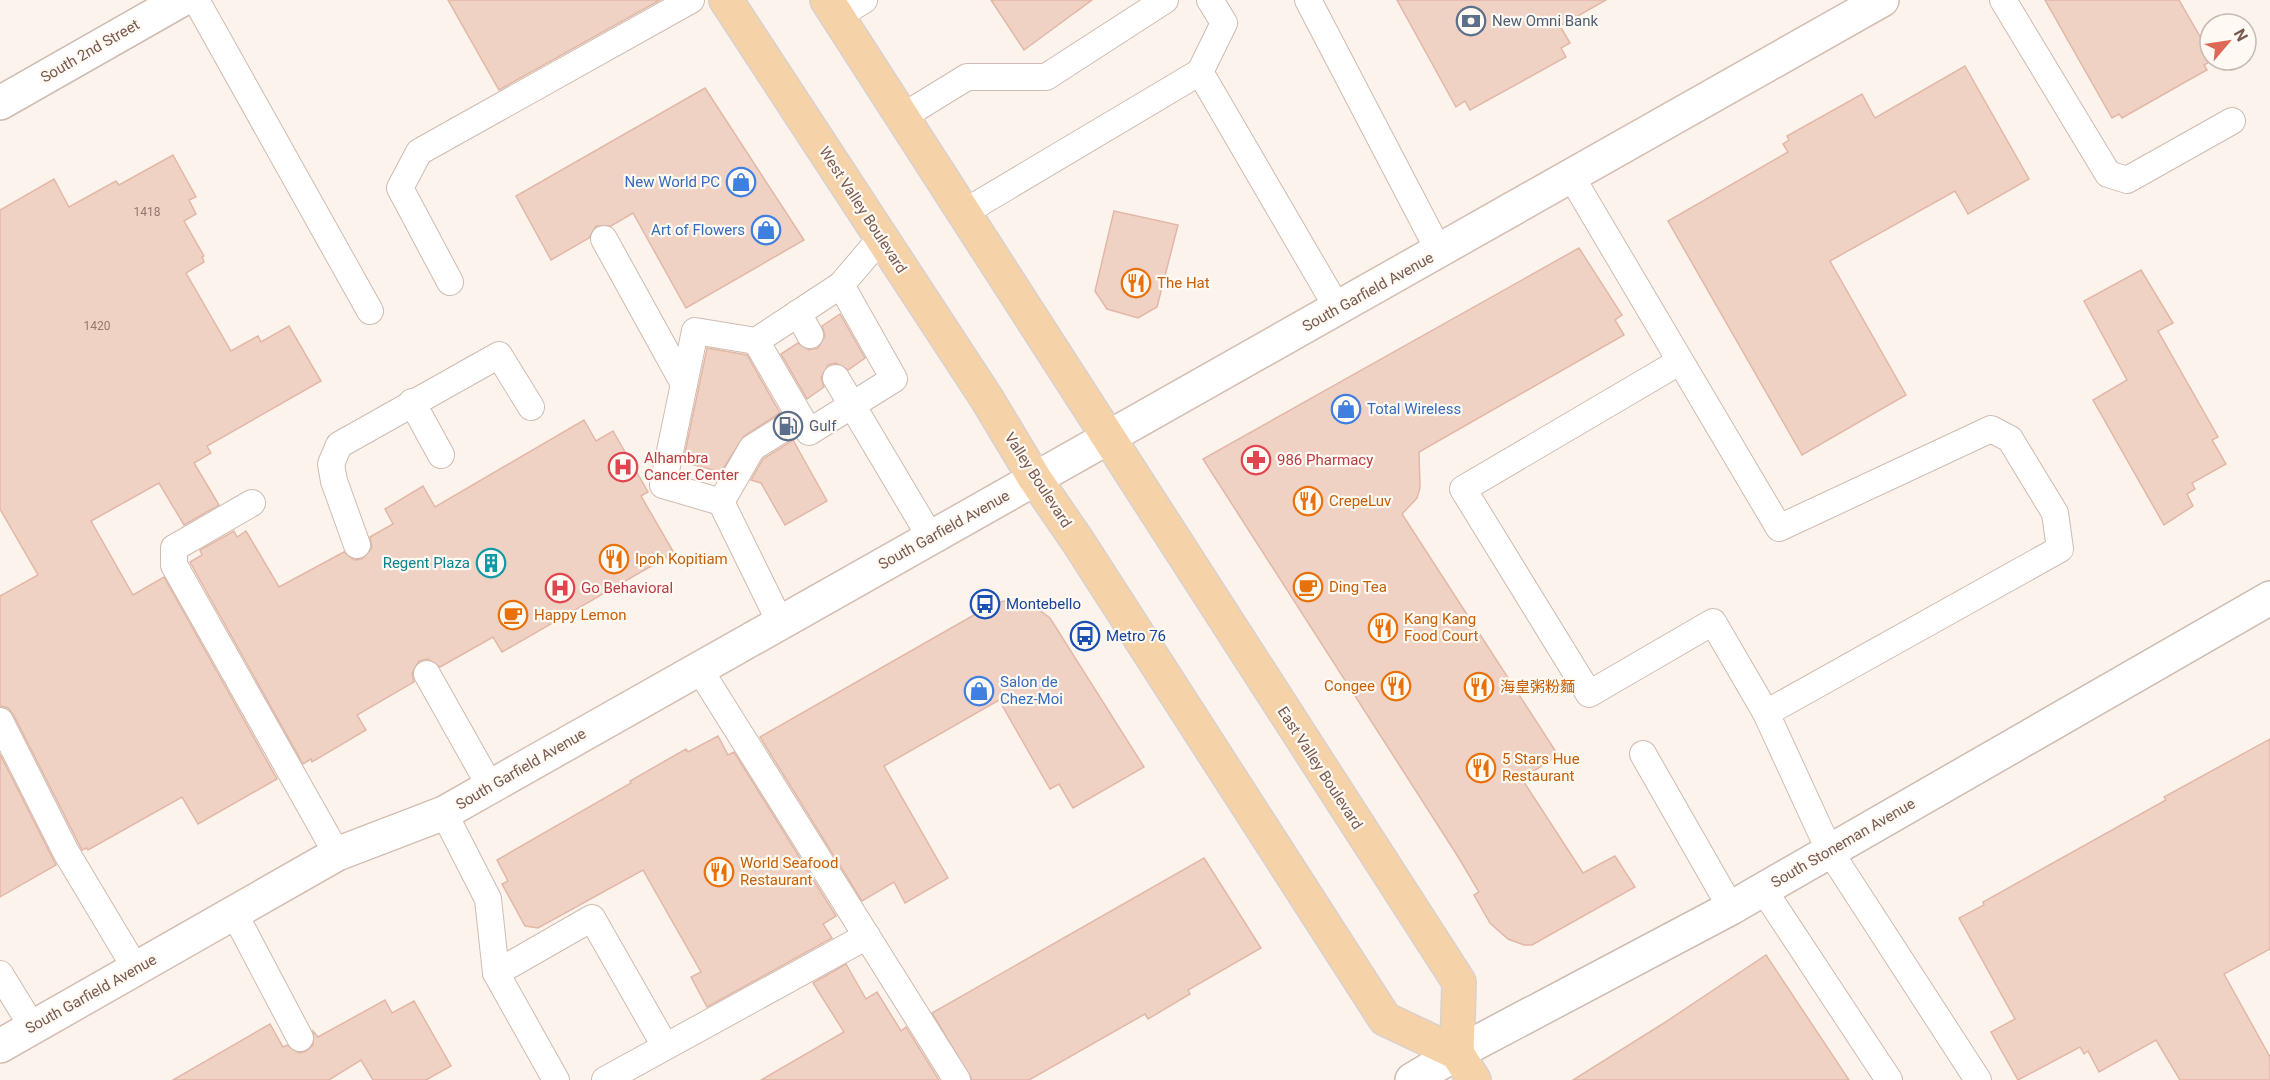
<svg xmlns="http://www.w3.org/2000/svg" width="2270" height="1080" viewBox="0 0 2270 1080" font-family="Roboto,'Noto Sans SC',sans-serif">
<rect width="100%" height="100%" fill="#fcf4ec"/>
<!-- building -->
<g fill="#f0d2c5" stroke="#e2b7a6" stroke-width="1.5">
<path d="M 448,0 L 660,0 L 499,90 Z"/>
<path d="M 991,0 L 1092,0 L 1024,50 Z"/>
<path d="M 1397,0 L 1606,0 L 1560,26 L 1570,43 L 1561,48 L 1566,57 L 1470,110 L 1465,101 L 1456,107 Z"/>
<path d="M 2045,0 L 2179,0 L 2210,54 L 2210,60 L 2213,60 L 2204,65 L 2207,70 L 2187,81 L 2122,118 L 2119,114 L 2112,118 Z"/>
<path d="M 1965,66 L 2029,179 L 1968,214 L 1955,191 L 1830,261 L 1906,395 L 1802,455 L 1668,221 L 1788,152 L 1783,144 L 1789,140 L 1787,136 L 1862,94 L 1875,118 Z"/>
<path d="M 705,88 L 804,240 L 686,308 L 633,213 L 611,226 L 596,226 L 589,238 L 551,260 L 516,196 Z"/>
<path d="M 173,155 L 196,197 L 189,200 L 196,214 L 184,221 L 204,256 L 202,257 L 204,262 L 186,273 L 231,351 L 258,336 L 261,342 L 289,326 L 321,381 L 207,446 L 211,453 L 194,463 L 219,505 L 184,525 L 159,483 L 91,521 L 133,595 L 164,577 L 277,779 L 198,824 L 182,797 L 88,850 L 87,848 L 82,850 L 13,714 L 8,708 L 0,706 L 0,596 L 38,575 L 0,509 L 0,210 L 54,179 L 69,207 L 116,181 L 119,185 Z"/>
<path d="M 1114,211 L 1178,225 L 1157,307 L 1138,318 L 1107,309 L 1095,291 Z"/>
<path d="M 1579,248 L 1622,315 L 1615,320 L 1624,335 L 1419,452 L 1420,488 L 1417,498 L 1402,514 L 1558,755 L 1522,779 L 1583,873 L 1615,856 L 1635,887 L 1532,945 L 1524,945 L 1508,939 L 1490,923 L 1474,895 L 1479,892 L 1457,855 L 1203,459 Z"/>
<path d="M 2141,270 L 2173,323 L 2158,331 L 2218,437 L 2212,440 L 2226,464 L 2192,483 L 2195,489 L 2187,494 L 2193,506 L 2164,525 L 2093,400 L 2127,380 L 2084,301 Z"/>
<path d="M 840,314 L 865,358 L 848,370 L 836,363 L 828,365 L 821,378 L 824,387 L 807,399 L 781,354 L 798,343 L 809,350 L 818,348 L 825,336 L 822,326 Z"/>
<path d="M 707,348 L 747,355 L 780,413 L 744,436 L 721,472 L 683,462 Z"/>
<path d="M 584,420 L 596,441 L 613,431 L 648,492 L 641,496 L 674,553 L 502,652 L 493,637 L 440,667 L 428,659 L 419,661 L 412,673 L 414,682 L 357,715 L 366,730 L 312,762 L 311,759 L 303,764 L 190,562 L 202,555 L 200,550 L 234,531 L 237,537 L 246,531 L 279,587 L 344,552 L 354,560 L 362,559 L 372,548 L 370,537 L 393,524 L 385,509 L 423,486 L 435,507 Z"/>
<path d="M 793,440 L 827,501 L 785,525 L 761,483 L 751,480 L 763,459 Z"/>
<path d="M 1009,600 L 1034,606 L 1050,618 L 1144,767 L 1073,808 L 1059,784 L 1050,789 L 999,700 L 884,766 L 948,878 L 905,903 L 894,882 L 862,901 L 760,737 L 995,603 Z"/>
<path d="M 718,736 L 728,755 L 734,752 L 836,916 L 823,924 L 832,938 L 707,1007 L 691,977 L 701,972 L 643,870 L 538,928 L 525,926 L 502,884 L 508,881 L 497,860 L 631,783 L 630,781 L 686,749 L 688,752 Z"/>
<path d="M 2270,739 L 2270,949 L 2224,974 L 2270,1057 L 2270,1080 L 2180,1080 L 2156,1040 L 2099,1072 L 2088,1051 L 2084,1054 L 2080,1047 L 2018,1080 L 1991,1032 L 2015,1019 L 1959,918 L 1984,905 L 1983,902 L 2166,800 L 2164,797 Z"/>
<path d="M 0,754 L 56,865 L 0,897 Z"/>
<path d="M 1204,858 L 1261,948 L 1188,990 L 1190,994 L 1148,1019 L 1145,1014 L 1029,1080 L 972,1080 L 932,1013 Z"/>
<path d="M 1766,955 L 1849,1080 L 1573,1080 L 1664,1023 Z"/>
<path d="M 846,964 L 866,999 L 877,992 L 901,1031 L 906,1027 L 939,1080 L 761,1080 L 844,1032 L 813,983 Z"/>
<path d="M 385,1000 L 392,1013 L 414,1001 L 451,1066 L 426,1080 L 373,1080 L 361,1060 L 329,1080 L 173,1080 L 270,1024 L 283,1047 L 287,1045 L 299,1053 L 306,1051 L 313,1045 L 313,1031 L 318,1037 Z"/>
</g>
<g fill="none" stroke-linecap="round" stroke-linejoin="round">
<!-- service casing -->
<g stroke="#cebbb1" stroke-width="28">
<g id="service">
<path d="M 196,0 L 370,311"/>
<path d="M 1308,0 L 1439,251"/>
<path d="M 2003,0 L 2108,174 L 2127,180 L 2232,121"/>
<path d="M 837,17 L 864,0"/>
<path d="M 1200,72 L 1224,23 L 1210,0"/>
<path d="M 902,117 L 967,77 L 1046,77 L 1165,0"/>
<path d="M 1571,176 L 1779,528 L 1991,429 L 2010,439 L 2055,513 L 2060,549 L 1766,713 L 1829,850 L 1978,1080"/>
<path d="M 963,213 L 1200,72 L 1338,309"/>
<path d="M 604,239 L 684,384"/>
<path d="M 450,282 L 400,188 L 419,152 L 691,0"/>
<path d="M 798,313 L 810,335"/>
<path d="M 756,341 L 809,432 L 894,379 L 841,285"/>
<path d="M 1679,362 L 1463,489 L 1589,694 L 1713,622 L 1766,713"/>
<path d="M 836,378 L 931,538"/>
<path d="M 412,402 L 441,455"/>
<path d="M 721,502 L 752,448 L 800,418"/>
<path d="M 252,503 L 174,548 L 174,565 L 337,854"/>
<path d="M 357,545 L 334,481 L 331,464 L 339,445 L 499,355 L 531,407"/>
<path d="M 780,622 L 721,502 L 663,485 L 695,331 L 756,341 L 841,285 L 881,238"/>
<path d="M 698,667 L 957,1080"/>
<path d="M 427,674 L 490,786"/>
<path d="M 0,721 L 66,852 L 136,969"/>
<path d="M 1643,754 L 1731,908"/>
<path d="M 444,813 L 488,899 L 496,973 L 556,1080"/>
<path d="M 1763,889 L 1889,1080"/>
<path d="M 233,911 L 300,1038"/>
<path d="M 496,973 L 592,918 L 665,1046"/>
<path d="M 0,974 L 32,1026"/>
<path d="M 605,1080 L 867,936"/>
</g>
</g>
<!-- minor casing -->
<g stroke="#cebbb1" stroke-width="36">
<g id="minor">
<path d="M 0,103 L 181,0"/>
<path d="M 1412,1080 L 1457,1053 L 1731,908 L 2270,598"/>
</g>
</g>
<!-- secondary casing -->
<g stroke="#d4bdb1" stroke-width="36">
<path id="secondary" d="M 0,1046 L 337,854 L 444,813 L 1882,0"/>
</g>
<!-- primary casing -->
<g stroke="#d9d1ce" stroke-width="36">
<g id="primary">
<path d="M 726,0 L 987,399 L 1035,479 L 1077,540 L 1385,1019 L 1457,1053 L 1474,1080"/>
<path d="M 827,0 L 1459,982 L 1457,1053"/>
</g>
</g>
<!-- service -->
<use href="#service" stroke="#fff" stroke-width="26"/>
<!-- minor -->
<use href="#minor" stroke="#fff" stroke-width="33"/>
<!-- secondary -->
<use href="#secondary" stroke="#fff" stroke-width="33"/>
<!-- primary -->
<use href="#primary" stroke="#f6d2a9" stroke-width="33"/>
</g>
<!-- icons -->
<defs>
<g id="bank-ring" transform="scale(1.5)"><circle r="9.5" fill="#fef9f3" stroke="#5c6f8a" stroke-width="1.5"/><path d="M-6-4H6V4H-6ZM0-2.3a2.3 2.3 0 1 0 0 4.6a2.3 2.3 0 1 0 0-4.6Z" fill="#5c6f8a"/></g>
<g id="shop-ring" transform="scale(1.5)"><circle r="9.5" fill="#fef9f3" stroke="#3f7fe0" stroke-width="1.5"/><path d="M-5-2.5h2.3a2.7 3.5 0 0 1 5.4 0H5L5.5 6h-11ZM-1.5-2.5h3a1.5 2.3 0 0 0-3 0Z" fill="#3f7fe0"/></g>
<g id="restaurant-ring" transform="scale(1.5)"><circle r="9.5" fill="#fef9f3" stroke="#e8710a" stroke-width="1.5"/><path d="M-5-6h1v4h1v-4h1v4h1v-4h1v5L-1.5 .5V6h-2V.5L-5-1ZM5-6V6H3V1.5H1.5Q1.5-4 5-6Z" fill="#e8710a"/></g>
<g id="fuel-ring" transform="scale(1.5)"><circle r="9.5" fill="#fef9f3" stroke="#5c6f8a" stroke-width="1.5"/><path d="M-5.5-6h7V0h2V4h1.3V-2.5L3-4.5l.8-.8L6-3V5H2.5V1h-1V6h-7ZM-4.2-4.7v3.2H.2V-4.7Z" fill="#5c6f8a"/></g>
<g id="pharmacy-ring" transform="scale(1.5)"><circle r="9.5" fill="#fef9f3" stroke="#e0444e" stroke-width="1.5"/><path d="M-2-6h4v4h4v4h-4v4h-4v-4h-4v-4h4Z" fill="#e0444e"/></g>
<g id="hospital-ring" transform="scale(1.5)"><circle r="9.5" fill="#fef9f3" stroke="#e0444e" stroke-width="1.5"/><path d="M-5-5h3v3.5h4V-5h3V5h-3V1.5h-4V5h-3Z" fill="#e0444e"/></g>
<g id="building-ring" transform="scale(1.5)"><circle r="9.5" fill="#fef9f3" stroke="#0f9aa8" stroke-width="1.5"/><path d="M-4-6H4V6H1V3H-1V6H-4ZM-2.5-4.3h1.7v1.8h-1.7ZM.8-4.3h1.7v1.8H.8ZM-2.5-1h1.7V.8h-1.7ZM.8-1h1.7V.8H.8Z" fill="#0f9aa8"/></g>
<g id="cafe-ring" transform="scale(1.5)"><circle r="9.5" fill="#fef9f3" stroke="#e8710a" stroke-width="1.5"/><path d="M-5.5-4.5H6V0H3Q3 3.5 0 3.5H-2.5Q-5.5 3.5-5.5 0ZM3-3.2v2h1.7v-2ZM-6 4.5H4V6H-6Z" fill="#e8710a"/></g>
<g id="bus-ring" transform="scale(1.5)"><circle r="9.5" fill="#fef9f3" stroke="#1a4fb4" stroke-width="1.5"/><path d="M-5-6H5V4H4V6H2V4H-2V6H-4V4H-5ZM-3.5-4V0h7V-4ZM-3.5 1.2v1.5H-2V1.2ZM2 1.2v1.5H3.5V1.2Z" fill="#1a4fb4"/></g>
</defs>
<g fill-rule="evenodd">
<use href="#bank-ring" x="1471" y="21"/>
<use href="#shop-ring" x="741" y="182"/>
<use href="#shop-ring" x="766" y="230"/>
<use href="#restaurant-ring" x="1136" y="283"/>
<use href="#shop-ring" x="1346" y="409"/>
<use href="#fuel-ring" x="788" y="426"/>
<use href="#pharmacy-ring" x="1256" y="460"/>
<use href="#hospital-ring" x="623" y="467"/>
<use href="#restaurant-ring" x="1308" y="501"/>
<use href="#restaurant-ring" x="614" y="559"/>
<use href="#building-ring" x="491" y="563"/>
<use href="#cafe-ring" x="1308" y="587"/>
<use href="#hospital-ring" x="560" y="588"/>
<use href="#bus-ring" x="985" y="604"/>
<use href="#cafe-ring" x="513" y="615"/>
<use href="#restaurant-ring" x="1383" y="628"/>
<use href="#bus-ring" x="1085" y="636"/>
<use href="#restaurant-ring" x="1396" y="686"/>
<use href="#restaurant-ring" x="1479" y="687"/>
<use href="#shop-ring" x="979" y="691"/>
<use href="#restaurant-ring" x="1481" y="768"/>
<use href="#restaurant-ring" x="719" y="872"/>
</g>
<g text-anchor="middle" stroke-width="4.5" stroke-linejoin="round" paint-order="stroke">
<!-- number labels -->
<g font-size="12" fill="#95776c">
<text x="147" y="216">1418</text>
<text x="97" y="330">1420</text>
</g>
<!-- service labels -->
<g font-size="15" fill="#4e5e75" stroke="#fef9f3" text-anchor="start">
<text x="1492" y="26">New Omni Bank</text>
<text x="809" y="431">Gulf</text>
</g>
<!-- street labels -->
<g font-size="15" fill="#77594f" stroke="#fef9f3">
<text transform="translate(90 51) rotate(-30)" y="5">South 2nd Street</text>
<text transform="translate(863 210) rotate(57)" y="5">West Valley Boulevard</text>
<text transform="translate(1368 292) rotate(-29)" y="5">South Garfield Avenue</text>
<text transform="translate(1038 480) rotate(57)" y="5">Valley Boulevard</text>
<text transform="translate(944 530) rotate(-29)" y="5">South Garfield Avenue</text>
<text transform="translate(1320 768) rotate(57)" y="5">East Valley Boulevard</text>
<text transform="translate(521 769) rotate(-30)" y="5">South Garfield Avenue</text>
<text transform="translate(1843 843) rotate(-30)" y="5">South Stoneman Avenue</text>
<text transform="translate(91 994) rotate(-29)" y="5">South Garfield Avenue</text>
</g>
<!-- shop labels -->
<g font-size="15" fill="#366cbe" stroke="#fef9f3" text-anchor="end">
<text x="720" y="187">New World PC</text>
<text x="745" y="235">Art of Flowers</text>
<text x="1367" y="414" text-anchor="start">Total Wireless</text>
<text x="1000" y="687" text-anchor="start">Salon de<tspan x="1000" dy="17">Chez-Moi</tspan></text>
</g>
<!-- food labels -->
<g font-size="15" fill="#c56008" stroke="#fef9f3" text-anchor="start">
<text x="1157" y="288">The Hat</text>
<text x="1329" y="506">CrepeLuv</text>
<text x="635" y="564">Ipoh Kopitiam</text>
<text x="1329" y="592">Ding Tea</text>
<text x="534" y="620">Happy Lemon</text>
<text x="1404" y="624">Kang Kang<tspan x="1404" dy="17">Food Court</tspan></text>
<text x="1375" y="691" text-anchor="end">Congee</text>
<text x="1500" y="692">海皇粥粉麵</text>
<text x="1502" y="764">5 Stars Hue<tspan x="1502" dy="17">Restaurant</tspan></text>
<text x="740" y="868">World Seafood<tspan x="740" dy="17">Restaurant</tspan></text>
</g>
<!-- health labels -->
<g font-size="15" fill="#be3a42" stroke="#fef9f3" text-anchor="start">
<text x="644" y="463">Alhambra<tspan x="644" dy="17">Cancer Center</tspan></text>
<text x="1277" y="465">986 Pharmacy</text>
<text x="581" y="593">Go Behavioral</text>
</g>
<!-- culture labels -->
<g font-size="15" fill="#0d838f" stroke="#fef9f3" text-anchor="end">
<text x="470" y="568">Regent Plaza</text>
</g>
<!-- transit labels -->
<g font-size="15" fill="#164399" stroke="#fef9f3" text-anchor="start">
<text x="1006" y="609">Montebello</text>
<text x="1106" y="641">Metro 76</text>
</g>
</g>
<!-- north arrow -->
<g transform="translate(2228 42) rotate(61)"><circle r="28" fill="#fef9f3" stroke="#c8b9b1" stroke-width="1.5"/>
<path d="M0-4.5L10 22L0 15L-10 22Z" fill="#df6958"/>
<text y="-9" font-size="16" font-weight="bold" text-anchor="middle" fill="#77594f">N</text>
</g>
</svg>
